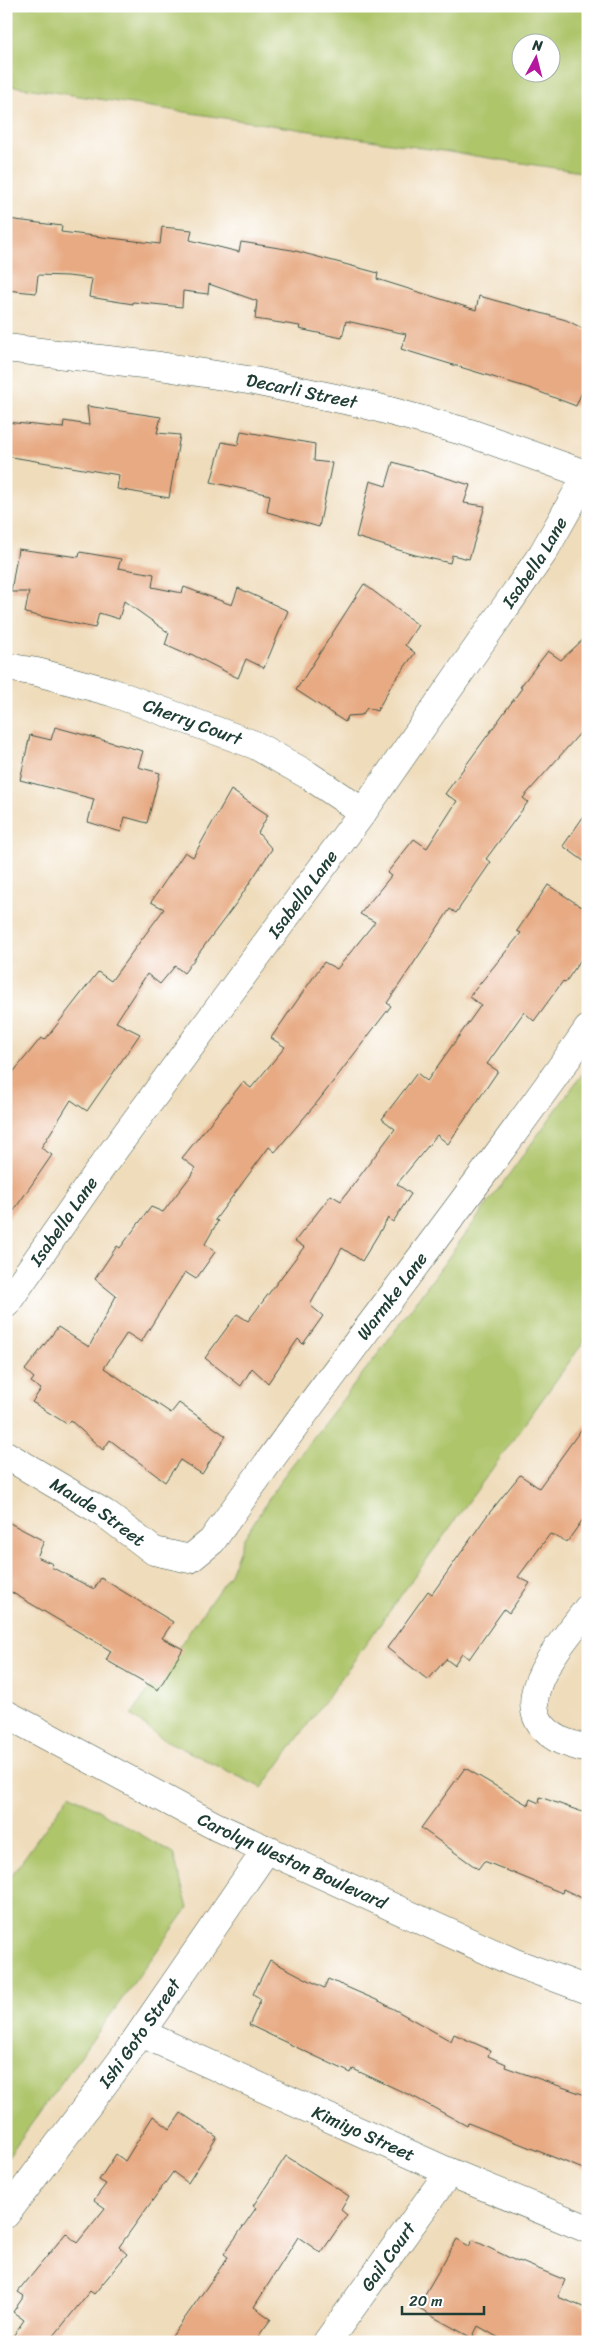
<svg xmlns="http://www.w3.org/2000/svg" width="594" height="2348" viewBox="0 0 594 2348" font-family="Sriracha,sans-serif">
<rect width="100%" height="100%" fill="#fff"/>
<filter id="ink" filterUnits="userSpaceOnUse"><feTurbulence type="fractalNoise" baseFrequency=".02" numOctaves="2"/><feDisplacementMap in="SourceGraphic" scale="10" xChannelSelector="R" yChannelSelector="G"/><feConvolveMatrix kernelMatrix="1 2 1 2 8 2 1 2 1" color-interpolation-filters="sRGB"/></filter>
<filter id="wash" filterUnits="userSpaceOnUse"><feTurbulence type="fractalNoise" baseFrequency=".0096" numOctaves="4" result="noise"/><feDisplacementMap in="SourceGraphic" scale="20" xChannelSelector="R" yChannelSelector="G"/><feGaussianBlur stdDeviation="1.12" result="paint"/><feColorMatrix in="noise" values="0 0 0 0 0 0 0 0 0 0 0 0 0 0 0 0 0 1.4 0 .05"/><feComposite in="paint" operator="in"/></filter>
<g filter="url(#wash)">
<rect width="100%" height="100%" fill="#efdcbb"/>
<!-- green -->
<g fill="#aec56a" stroke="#66814f" fill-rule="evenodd">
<path d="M 6,6 L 588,6 L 588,173 L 6,85 ZM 522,42 L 552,42 L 552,72 L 522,72 Z"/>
<path d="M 588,1066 L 588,1336 L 262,1788 L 159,1737 L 131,1715 L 230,1574 L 244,1538 L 282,1478 L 380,1351 Z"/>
<path d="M 70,1794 L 173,1853 L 188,1908 L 6,2159 L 6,1883 Z"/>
</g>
<g id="blocks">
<!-- building -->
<g fill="#e7aa83">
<path d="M 8,219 L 62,226 L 61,232 L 160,244 L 162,227 L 192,230 L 190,240 L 239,252 L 241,242 L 292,250 L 378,273 L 377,279 L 476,310 L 479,296 L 566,320 L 588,331 L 588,378 L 576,406 L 532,389 L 401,349 L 406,334 L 346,321 L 342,338 L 299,329 L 300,326 L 255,319 L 257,301 L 209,284 L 208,294 L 183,291 L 182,307 L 133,302 L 133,304 L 89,297 L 92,279 L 68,276 L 38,275 L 36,293 L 6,290 Z"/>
<path d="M 87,406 L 161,417 L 157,433 L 180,435 L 169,498 L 117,489 L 119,475 L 6,456 L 6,422 L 63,428 L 64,421 L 89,425 Z"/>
<path d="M 241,431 L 315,444 L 314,461 L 332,463 L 319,527 L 267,512 L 270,495 L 211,482 L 222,442 L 238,445 Z"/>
<path d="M 393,462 L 470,485 L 464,503 L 485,506 L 469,559 L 452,555 L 450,563 L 415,555 L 356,537 L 370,481 L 386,486 Z"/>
<path d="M 18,549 L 79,557 L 80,552 L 121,559 L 118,568 L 154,574 L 152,587 L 182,593 L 184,587 L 232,605 L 238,588 L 288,611 L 264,668 L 246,659 L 238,678 L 191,654 L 190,656 L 165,645 L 169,633 L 124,601 L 119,619 L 99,613 L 95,628 L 25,613 L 29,592 L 11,592 Z"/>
<path d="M 364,584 L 418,625 L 405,645 L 415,653 L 392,684 L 377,711 L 367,708 L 362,715 L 348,716 L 345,722 L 296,690 Z"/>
<path d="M 588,635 L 588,724 L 523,798 L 528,802 L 486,859 L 491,862 L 456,913 L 450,909 L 387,1003 L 391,1006 L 319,1100 L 275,1152 L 269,1147 L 215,1220 L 218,1221 L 205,1244 L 215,1252 L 196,1279 L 185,1272 L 141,1342 L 127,1333 L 104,1368 L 171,1413 L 179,1403 L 226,1436 L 202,1474 L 180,1460 L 165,1482 L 110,1440 L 103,1450 L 70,1420 L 67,1424 L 32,1402 L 41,1389 L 31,1382 L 34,1378 L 25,1370 L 58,1327 L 89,1347 L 116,1296 L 95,1279 L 117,1246 L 120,1248 L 151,1207 L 163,1212 L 190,1177 L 195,1168 L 182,1158 L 243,1082 L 251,1088 L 285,1047 L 271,1038 L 324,962 L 337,969 L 375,922 L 360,914 L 391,876 L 387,873 L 414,839 L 427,848 L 457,801 L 445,794 L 522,688 L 520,687 L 548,651 L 561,660 Z"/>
<path d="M 55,727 L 143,751 L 138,767 L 160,773 L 147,823 L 125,817 L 121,832 L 88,822 L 94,799 L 20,780 L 30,735 L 51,740 Z"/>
<path d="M 231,790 L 268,815 L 258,833 L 272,849 L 237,902 L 184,973 L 175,966 L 160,984 L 147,974 L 116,1022 L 140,1034 L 87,1111 L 71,1100 L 41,1148 L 52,1155 L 6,1222 L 6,1081 L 41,1038 L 45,1040 L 98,972 L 111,981 L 164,909 L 151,902 L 185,852 L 193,857 Z"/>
<path d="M 588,810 L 588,864 L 563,846 Z"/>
<path d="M 548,885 L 588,911 L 588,949 L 565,983 L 563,981 L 534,1021 L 524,1012 L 487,1064 L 498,1071 L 448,1144 L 437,1135 L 397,1184 L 411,1194 L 393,1222 L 388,1218 L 362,1261 L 342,1248 L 310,1305 L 323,1316 L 303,1344 L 298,1339 L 268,1383 L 252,1368 L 241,1386 L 205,1358 L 237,1314 L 248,1321 L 304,1247 L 295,1241 L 331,1195 L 341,1201 L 395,1129 L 382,1119 L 417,1073 L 427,1081 L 481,1005 L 469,997 L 521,933 L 517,931 Z"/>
<path d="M 588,1420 L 588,1512 L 567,1542 L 550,1534 L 518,1577 L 530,1583 L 509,1613 L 504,1609 L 469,1659 L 462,1653 L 454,1665 L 446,1659 L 428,1680 L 387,1648 L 428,1591 L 432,1594 L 486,1517 L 520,1475 L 539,1488 Z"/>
<path d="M 6,1521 L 44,1541 L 37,1557 L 53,1564 L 51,1567 L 94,1589 L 101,1578 L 173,1622 L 162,1638 L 183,1649 L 158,1690 L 106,1660 L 111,1651 L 6,1589 Z"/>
<path d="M 465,1768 L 528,1805 L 530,1799 L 539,1803 L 540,1797 L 588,1814 L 588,1901 L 563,1889 L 562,1893 L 484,1861 L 478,1869 L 421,1828 Z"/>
<path d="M 270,1960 L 324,1988 L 328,1979 L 381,2002 L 451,2041 L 454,2034 L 490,2050 L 488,2056 L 506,2064 L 505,2067 L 588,2096 L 588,2171 L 468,2123 L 467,2126 L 416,2098 L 353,2069 L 351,2073 L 249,2025 L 261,1999 L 253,1994 Z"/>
<path d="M 181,2113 L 217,2137 L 188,2183 L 173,2172 L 119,2247 L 127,2254 L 94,2294 L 90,2291 L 49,2342 L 9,2342 L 24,2320 L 13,2312 L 24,2296 L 18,2292 L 66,2233 L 77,2243 L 105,2208 L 94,2200 L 106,2184 L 99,2180 L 116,2154 L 125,2161 L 153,2116 L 170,2129 Z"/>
<path d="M 286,2156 L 349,2196 L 341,2210 L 347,2215 L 321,2253 L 298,2237 L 254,2307 L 271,2319 L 254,2342 L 168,2342 L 228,2257 L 224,2254 L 256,2208 L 253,2206 Z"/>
<path d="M 457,2239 L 469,2246 L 473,2240 L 518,2262 L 519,2261 L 565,2280 L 558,2297 L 588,2309 L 588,2342 L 506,2342 L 478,2326 L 472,2338 L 417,2308 Z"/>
</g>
</g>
</g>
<g filter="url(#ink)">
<use href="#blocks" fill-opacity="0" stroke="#3e5548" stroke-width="1"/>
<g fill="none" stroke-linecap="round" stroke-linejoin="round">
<!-- minor casing -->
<g stroke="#3e5548" stroke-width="29">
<g id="minor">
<path id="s1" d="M 6,348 L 160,366 L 254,381 L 364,404 L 470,433 L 588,475"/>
<path id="s2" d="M 6,667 L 37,672 L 111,692 L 255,745 L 308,775 L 363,812"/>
<path id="s3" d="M 6,1304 L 103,1165 L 363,812 L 543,553 L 587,475"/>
<path id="s4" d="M 6,1455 L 104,1513 L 154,1551 L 190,1559 L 212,1541 C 333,1368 467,1203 588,1029"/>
<path d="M 588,1608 C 563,1643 497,1709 562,1741 C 570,1744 579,1747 588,1749"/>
<path id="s5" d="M 6,1714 L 217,1827 L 513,1962 L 588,1990"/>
<path id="s6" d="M 141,2033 L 449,2172 L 588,2229"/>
<path id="s7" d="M 6,2214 L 124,2057 L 267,1849"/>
<path id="s8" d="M 327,2342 L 449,2172"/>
</g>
</g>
<!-- minor -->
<use href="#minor" stroke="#fff" stroke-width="28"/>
</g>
</g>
<g text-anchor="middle" stroke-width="4.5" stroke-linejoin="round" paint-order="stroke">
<!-- street labels -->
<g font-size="18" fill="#1f3d34" stroke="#fff">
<text dy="6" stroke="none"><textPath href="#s1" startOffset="299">Decarli Street</textPath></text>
<text dy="6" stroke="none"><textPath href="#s3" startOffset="911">Isabella Lane</textPath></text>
<text dy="6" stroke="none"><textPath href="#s2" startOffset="195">Cherry Court</textPath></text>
<text dy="6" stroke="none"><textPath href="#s3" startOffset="506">Isabella Lane</textPath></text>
<text dy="6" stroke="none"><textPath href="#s3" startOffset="101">Isabella Lane</textPath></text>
<text dy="6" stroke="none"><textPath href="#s4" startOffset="546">Warmke Lane</textPath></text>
<text dy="6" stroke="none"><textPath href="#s4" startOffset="108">Maude Street</textPath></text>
<text dy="6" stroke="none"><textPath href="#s5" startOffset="322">Carolyn Weston Boulevard</textPath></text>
<text dy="6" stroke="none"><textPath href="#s7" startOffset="225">Ishi Goto Street</textPath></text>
<text dy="6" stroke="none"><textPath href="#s6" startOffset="244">Kimiyo Street</textPath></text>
<text dy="6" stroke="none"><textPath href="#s8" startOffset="105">Gail Court</textPath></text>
</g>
</g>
<!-- margin -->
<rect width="594" height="2348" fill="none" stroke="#fff" stroke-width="25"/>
<!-- north arrow -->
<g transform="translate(536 58) rotate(7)"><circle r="24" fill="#ffffff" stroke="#a5b1ae"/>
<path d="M0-4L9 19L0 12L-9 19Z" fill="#b5179e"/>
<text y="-8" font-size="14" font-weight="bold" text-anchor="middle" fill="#1f3d34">N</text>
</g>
<!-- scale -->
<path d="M402 2306v8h82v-8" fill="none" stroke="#1f3d34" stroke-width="2.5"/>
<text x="409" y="2306" font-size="15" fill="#1f3d34" stroke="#ffffff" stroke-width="4" paint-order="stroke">20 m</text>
</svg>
